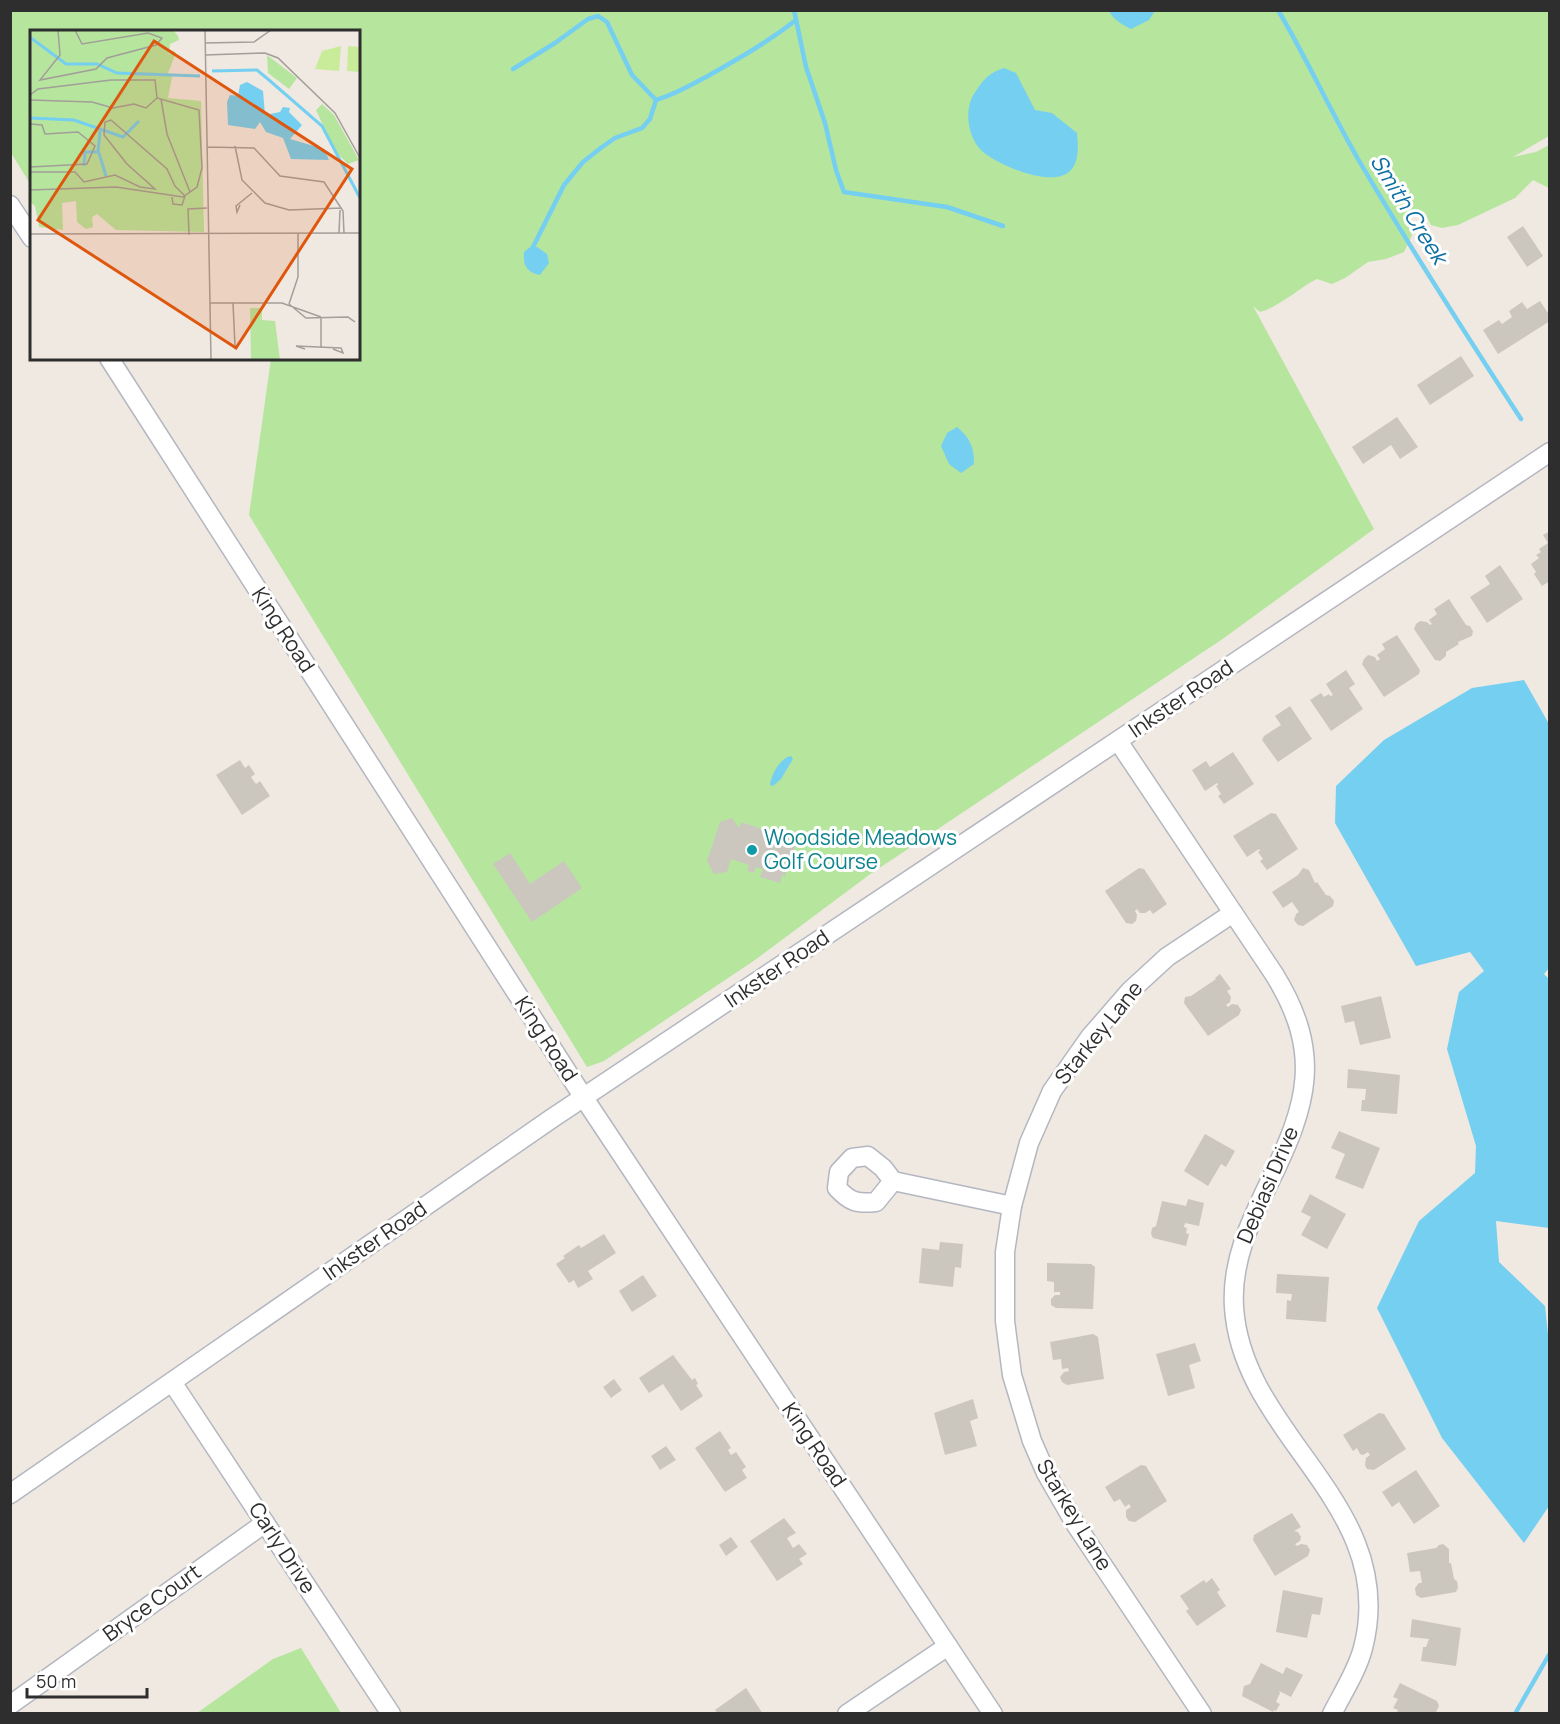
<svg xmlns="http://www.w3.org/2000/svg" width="1560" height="1724" viewBox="0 0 1560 1724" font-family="Manrope,sans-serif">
<rect width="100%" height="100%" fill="#efe9e1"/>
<!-- green -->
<g fill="#b6e59e">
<path d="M 10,11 L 1549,11 L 1549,136 L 1513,157 L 1536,152 L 1549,145 L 1549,188 L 1533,180 L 1515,198 L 1458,225 L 1442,228 L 1431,225 L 1424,212 L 1415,211 L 1407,223 L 1412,235 L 1404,252 L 1386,259 L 1368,262 L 1345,278 L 1332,284 L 1317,279 C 1297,289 1281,306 1260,312 L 1253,306 L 1374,529 L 1224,638 L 869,875 L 755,960 L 604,1061 L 587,1067 L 249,515 L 271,359 L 358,358 L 358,32 L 32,32 L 31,185 L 11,153 Z"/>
<path d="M 301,1648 L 341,1713 L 197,1713 L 273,1659 Z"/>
</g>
<!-- water -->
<g fill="#75cff0">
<path d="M 1109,11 L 1155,11 L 1149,20 L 1131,29 C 1121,24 1114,20 1109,11 Z"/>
<path d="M 1004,68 L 1016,73 L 1035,110 L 1052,113 L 1077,133 C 1078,145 1080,163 1069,172 C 1051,187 1004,167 987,155 C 968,143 963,111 974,94 C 984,79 987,74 1004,68 Z"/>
<path d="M 530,247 L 537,247 L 547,254 L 549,263 L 540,275 C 526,272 523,265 524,252 Z"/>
<path d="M 957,427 C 970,438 974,447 974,464 L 961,473 L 949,464 L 941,446 L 947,433 Z"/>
<path d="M 1524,680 L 1549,724 L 1550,967 L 1544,974 L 1550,980 L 1549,1228 L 1496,1221 L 1499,1262 L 1545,1306 L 1550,1353 L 1549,1506 L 1524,1543 L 1442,1438 L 1377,1308 L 1419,1221 L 1475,1173 L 1476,1146 L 1447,1049 L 1459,992 L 1484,971 L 1470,952 L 1416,966 L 1335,823 L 1336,786 L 1384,740 L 1472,688 Z"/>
<path d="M 791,756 L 793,759 L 781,779 L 773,786 L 770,785 C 771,775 780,758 791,756 Z"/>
</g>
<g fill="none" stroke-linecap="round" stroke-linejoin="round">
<!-- stream -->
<g stroke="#75cff0" stroke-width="4.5">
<path d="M 794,10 L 806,67 L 825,123 L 836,170 L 844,192 L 947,207 L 1003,226"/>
<path d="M 1278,10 C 1307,59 1330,110 1358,159 C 1410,248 1465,333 1521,419"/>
<path d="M 513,69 L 555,43 L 588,19 L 598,16 L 607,22 L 632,75 L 656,100 C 674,95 689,86 706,77 C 738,59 768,42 796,20"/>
<path d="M 533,247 L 564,185 L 583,162 L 602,147 L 615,138 L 642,128 L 650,119 L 656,100"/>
<path d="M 1515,1714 L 1550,1653"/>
</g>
</g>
<!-- building -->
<g fill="#cbc7bf">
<path d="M 1523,226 L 1543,256 L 1527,267 L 1507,237 Z"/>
<path d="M 1540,301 L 1550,316 L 1550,321 L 1498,354 L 1483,330 L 1499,320 L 1502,324 L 1512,317 L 1509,311 L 1522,302 L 1527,309 Z"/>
<path d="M 1461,356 L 1474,376 L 1430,405 L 1417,385 Z"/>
<path d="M 1397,417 L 1418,447 L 1400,459 L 1391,445 L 1363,464 L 1352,447 Z"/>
<path d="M 1550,531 L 1550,581 L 1542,586 L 1534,574 L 1536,572 L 1531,564 L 1539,558 L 1536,555 L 1541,552 L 1539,549 L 1548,543 L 1543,535 Z"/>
<path d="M 1500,565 L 1523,599 L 1487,623 L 1470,597 L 1490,584 L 1485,576 Z"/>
<path d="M 1449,599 L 1466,625 L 1470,626 L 1473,631 L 1472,636 L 1458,642 L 1459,644 L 1446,652 L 1446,656 L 1440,661 L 1435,660 L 1414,629 L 1416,624 L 1420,621 L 1427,622 L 1430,625 L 1432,624 L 1429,620 L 1437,614 L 1434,609 Z"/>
<path d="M 1397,635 L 1420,670 L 1419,674 L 1384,697 L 1362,664 L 1364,659 L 1368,655 L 1375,657 L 1377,661 L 1380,659 L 1377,655 L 1385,649 L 1382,644 Z"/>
<path d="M 1346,670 L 1355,684 L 1349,688 L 1363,709 L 1331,731 L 1310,700 L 1321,693 L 1324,697 L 1329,694 L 1330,696 L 1333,695 L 1326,684 Z"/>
<path d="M 1290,706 L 1312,739 L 1278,762 L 1262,740 L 1264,736 L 1281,725 L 1275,716 Z"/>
<path d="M 1233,752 L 1254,784 L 1224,804 L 1218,796 L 1221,794 L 1216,786 L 1218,785 L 1217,783 L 1205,791 L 1192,770 L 1206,761 L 1210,767 Z"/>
<path d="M 240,760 L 245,768 L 249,765 L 255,774 L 251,777 L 256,784 L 260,781 L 270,796 L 242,815 L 216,775 Z"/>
<path d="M 1271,813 L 1276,814 L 1298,849 L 1267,870 L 1260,861 L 1263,859 L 1258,852 L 1260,851 L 1259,849 L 1247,857 L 1233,836 Z"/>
<path d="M 732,818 L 739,828 L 741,822 L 797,841 L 785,876 L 782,875 L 780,883 L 760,877 L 763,869 L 756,867 L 754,873 L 747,871 L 749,865 L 731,859 L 727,872 L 714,874 L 707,861 L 720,822 Z"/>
<path d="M 510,853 L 530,884 L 564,861 L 582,888 L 532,922 L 493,864 Z"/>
<path d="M 1139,868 L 1144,869 L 1167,904 L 1153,914 L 1150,910 L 1145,913 L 1140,913 L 1137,909 L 1135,911 L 1137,915 L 1136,921 L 1132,924 L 1126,923 L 1105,891 Z"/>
<path d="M 1303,868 L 1309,870 L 1315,883 L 1317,882 L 1326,895 L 1330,896 L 1334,901 L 1333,906 L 1303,926 L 1298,925 L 1294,920 L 1296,914 L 1299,912 L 1292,902 L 1283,908 L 1272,892 L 1298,875 Z"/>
<path d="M 1220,974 L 1231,989 L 1227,991 L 1231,997 L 1230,1002 L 1226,1005 L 1228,1007 L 1232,1004 L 1238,1005 L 1241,1010 L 1239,1015 L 1208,1036 L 1184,1003 L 1185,997 L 1191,996 L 1216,979 L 1215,978 Z"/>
<path d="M 1381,996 L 1391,1038 L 1360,1045 L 1354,1021 L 1345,1023 L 1341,1006 Z"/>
<path d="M 1348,1069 L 1400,1075 L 1397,1114 L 1361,1111 L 1362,1100 L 1365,1100 L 1366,1089 L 1347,1088 Z"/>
<path d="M 1339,1131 L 1380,1148 L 1363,1189 L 1335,1178 L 1345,1154 L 1331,1148 Z"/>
<path d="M 1205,1134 L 1235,1151 L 1226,1167 L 1221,1164 L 1208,1186 L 1184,1171 Z"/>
<path d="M 1310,1194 L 1346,1214 L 1327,1249 L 1301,1235 L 1311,1217 L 1301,1212 Z"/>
<path d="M 1188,1199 L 1204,1203 L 1199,1226 L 1185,1223 L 1184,1227 L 1187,1228 L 1186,1233 L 1189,1234 L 1186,1246 L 1153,1238 L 1151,1234 L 1152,1228 L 1156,1226 L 1162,1201 L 1186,1206 Z"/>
<path d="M 604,1234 L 616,1253 L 588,1271 L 593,1279 L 578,1288 L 574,1280 L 569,1283 L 556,1264 L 565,1258 L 563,1256 L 579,1245 L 581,1248 Z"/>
<path d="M 940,1242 L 963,1244 L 961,1268 L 955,1267 L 953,1287 L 919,1283 L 922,1248 L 939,1250 Z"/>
<path d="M 1047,1263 L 1091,1264 L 1095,1267 L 1093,1309 L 1056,1308 L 1051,1305 L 1051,1299 L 1055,1295 L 1060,1295 L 1060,1292 L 1054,1292 L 1054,1282 L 1047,1281 Z"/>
<path d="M 1277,1274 L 1329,1277 L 1326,1322 L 1286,1319 L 1287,1300 L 1291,1301 L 1292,1294 L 1276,1293 Z"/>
<path d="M 643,1275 L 657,1296 L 632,1312 L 619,1291 Z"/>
<path d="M 1093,1334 L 1098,1337 L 1104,1379 L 1067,1385 L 1062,1382 L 1060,1377 L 1064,1372 L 1069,1371 L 1068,1368 L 1062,1369 L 1061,1359 L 1053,1360 L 1050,1342 Z"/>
<path d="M 1195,1343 L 1201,1361 L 1189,1365 L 1195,1388 L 1168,1396 L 1156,1354 Z"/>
<path d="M 673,1355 L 692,1380 L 695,1378 L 698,1384 L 696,1385 L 703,1396 L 681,1411 L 663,1384 L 649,1393 L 639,1378 Z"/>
<path d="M 614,1379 L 622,1390 L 611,1398 L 603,1387 Z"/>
<path d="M 973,1399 L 978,1418 L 970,1421 L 977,1446 L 945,1455 L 934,1413 Z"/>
<path d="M 1379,1413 L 1384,1414 L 1406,1449 L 1374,1470 L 1367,1469 L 1365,1465 L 1366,1458 L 1370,1455 L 1368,1452 L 1363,1455 L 1360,1454 L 1357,1448 L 1353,1451 L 1343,1435 Z"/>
<path d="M 720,1431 L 731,1448 L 728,1450 L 731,1455 L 736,1452 L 746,1467 L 742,1470 L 747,1478 L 725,1492 L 695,1448 Z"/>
<path d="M 666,1446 L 676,1460 L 660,1470 L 651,1456 Z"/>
<path d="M 1141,1465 L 1146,1466 L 1167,1501 L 1135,1522 L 1129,1521 L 1126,1517 L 1126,1510 L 1131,1507 L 1129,1504 L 1125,1507 L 1120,1499 L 1114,1502 L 1105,1487 Z"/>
<path d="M 1416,1470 L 1440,1506 L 1414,1524 L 1399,1502 L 1392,1507 L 1382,1492 Z"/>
<path d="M 1292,1513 L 1301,1527 L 1294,1531 L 1298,1532 L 1301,1537 L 1300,1541 L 1295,1544 L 1297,1546 L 1301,1544 L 1307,1545 L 1310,1550 L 1308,1556 L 1275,1576 L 1253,1540 L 1254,1535 Z"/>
<path d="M 784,1518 L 796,1533 L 787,1538 L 793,1548 L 799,1544 L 807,1554 L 799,1559 L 803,1564 L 777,1581 L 750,1541 Z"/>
<path d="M 731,1537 L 738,1547 L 726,1556 L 719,1545 Z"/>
<path d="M 1443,1544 L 1449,1549 L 1449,1563 L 1451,1563 L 1454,1579 L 1457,1581 L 1458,1588 L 1456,1592 L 1421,1598 L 1416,1595 L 1415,1588 L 1419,1583 L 1422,1583 L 1420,1571 L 1410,1572 L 1407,1553 L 1436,1548 L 1439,1545 Z"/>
<path d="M 1212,1578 L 1220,1590 L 1217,1592 L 1226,1606 L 1197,1626 L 1186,1611 L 1189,1609 L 1180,1596 L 1204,1580 L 1206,1583 Z"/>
<path d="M 1283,1590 L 1323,1598 L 1320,1615 L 1312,1614 L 1307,1638 L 1276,1632 Z"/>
<path d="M 1412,1619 L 1461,1628 L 1456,1666 L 1421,1661 L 1423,1647 L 1426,1647 L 1429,1639 L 1410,1637 Z"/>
<path d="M 1261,1663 L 1283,1674 L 1286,1667 L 1303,1675 L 1291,1697 L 1279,1691 L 1280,1693 L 1276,1702 L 1280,1704 L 1276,1711 L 1274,1710 L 1273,1712 L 1242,1696 L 1244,1686 L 1250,1684 Z"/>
<path d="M 1400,1683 L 1437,1701 L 1439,1706 L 1435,1714 L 1396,1714 L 1398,1710 L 1393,1708 L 1398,1699 L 1393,1697 Z"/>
<path d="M 746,1688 L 763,1714 L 718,1714 L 715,1710 Z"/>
</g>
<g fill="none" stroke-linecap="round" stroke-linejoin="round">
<!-- minor casing -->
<g stroke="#b4b7c1" stroke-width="21">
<g id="minor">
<path d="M 10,205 L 32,238"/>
<path d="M 109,358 L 584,1098 L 993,1714"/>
<path d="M 1118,741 L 1274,974 C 1323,1053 1308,1104 1269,1183 C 1250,1222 1231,1262 1234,1307 C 1242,1437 1400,1505 1363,1648 C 1357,1671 1343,1692 1332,1714"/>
<path d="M 893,1181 L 876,1202 C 857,1204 850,1202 837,1188 L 839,1172 L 852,1158 L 868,1156 L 883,1168 L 893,1181 L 1012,1206"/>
<path d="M 172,1382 L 391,1714"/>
<path d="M 10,1494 L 551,1119 L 1550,452"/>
<path d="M 10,1705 L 265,1523"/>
<path d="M 847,1714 L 948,1646"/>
<path d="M 1202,1714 L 1076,1525 L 1046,1473 L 1032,1441 L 1012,1375 L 1005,1321 L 1005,1252 L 1012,1206 L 1029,1143 L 1052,1091 L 1090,1037 L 1130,991 L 1167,957 L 1233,913"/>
</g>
</g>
<!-- minor -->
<use href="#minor" stroke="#fff" stroke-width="18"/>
</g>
<!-- markers -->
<circle fill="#0f9aa8" stroke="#fff" stroke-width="2" cx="752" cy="850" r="6"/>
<g text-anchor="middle" stroke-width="6" stroke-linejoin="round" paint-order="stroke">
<!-- street labels -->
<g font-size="21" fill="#2e2e2e" stroke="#fff">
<text transform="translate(283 630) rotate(57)" y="7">King Road</text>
<text transform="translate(1181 699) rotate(-34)" y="7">Inkster Road</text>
<text transform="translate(777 969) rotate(-34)" y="7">Inkster Road</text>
<text transform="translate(1099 1033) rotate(-51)" y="7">Starkey Lane</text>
<text transform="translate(546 1039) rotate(57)" y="7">King Road</text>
<text transform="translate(1268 1185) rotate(-67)" y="7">Debiasi Drive</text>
<text transform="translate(375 1241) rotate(-35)" y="7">Inkster Road</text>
<text transform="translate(814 1445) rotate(56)" y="7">King Road</text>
<text transform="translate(1074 1515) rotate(59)" y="7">Starkey Lane</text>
<text transform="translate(282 1548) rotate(57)" y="7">Carly Drive</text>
<text transform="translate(152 1603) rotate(-36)" y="7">Bryce Court</text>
</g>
<!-- culture labels -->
<g font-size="21" fill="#0d838f" stroke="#fff" text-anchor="start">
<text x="764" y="845">Woodside Meadows<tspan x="764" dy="24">Golf Course</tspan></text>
</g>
<!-- water labels -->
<g font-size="22" font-style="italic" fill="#0d6fa3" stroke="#fff">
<text transform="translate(1409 209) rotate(58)" y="8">Smith Creek</text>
</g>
</g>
<!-- overview -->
<g transform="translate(30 30)">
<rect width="330" height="330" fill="#efe9e1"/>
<path d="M 0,0 L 143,0 L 148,6 L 149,10 L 140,14 L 139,25 L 143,20 L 146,23 L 138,43 L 142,47 L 138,68 L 171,71 L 174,202 L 86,200 L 67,184 L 62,187 L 63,197 L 56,199 L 47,192 L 46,171 L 32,173 L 33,200 L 9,197 L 5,176 L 0,172 ZM 237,25 L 267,48 L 259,59 L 238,43 ZM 292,74 L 304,85 L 329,130 L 318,134 L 305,121 L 286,80 ZM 220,278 L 232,278 L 232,290 L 245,291 L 250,330 L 221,330 Z" fill="#b6e59e"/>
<path d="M 311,16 L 309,41 L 285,39 L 292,21 ZM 318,16 L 330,17 L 330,42 L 317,41 Z" fill="#c9ec9a"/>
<path d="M 217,52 L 233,61 L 235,85 L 250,82 L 253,77 L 260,78 L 259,82 L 272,95 L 260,109 L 294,119 L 299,130 L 261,129 L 253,108 L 236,102 L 230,92 L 225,99 L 198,95 L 197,72 L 200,65 L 208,66 L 210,55 Z" fill="#75cff0"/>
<path fill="none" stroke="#75cff0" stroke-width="3" d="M 1,8 L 36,34 L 67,34 L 87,43 L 170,46M 182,41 L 227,40 L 239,50 L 292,96 L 330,168M 0,88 L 44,90 L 93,107 L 109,91M 69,123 L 76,146M 54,136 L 55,122 L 68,122 L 70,101"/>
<path fill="none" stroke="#a29e99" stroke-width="1.5" d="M 28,0 L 30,25 L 10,50 L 66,39 L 77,28 L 126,15 L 132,8 L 118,3 L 52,14 L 45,0M 175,0 L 181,330M 175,13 L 224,12 L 241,0M 175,25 L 235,23 L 248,28 L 305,83 L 330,128M 0,65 L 8,59 L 81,50 L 125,50 L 127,68 L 169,80 L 172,138 L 167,157 L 153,167 L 86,157 L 0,160M 131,69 L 137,104 L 160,162M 0,70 L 62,72 L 83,78 L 104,74 L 116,78 L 127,68M 0,94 L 12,95 L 15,104 L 48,102 L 65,116 L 57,134 L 0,137M 205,116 L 212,150 L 235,173 L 259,180 L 311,178M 177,117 L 224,118 L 250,146 L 294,152 L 313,181 L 314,203M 0,142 L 45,142 L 54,152 L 85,145 L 110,157 L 125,159 L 97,134 L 74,105 L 75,92 L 81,90 L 137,139 L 145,156 L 155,166M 142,167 L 143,174 L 152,175 L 155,166M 210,175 L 207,182 L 206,176 L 222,163M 309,203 L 310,180M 0,204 L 330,203M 159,205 L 158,179 L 177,178M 180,273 L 252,273 L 291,287M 203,273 L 205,316M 259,274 L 276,288 L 318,287 L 325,292 L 319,288M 259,274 L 268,247 L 268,204M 291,287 L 291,318M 275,319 L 266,316 L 311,318 L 313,323 L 303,319"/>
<path fill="#df570e" fill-opacity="0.15" stroke="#df570e" stroke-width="3" d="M 124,11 L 322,139 L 206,318 L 8,190 Z"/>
<rect width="330" height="330" fill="none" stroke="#2e2e2e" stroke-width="3"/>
</g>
<!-- border -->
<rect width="1560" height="1724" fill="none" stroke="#2e2e2e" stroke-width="24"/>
<!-- scale -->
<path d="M27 1688v9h120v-9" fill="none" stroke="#2e2e2e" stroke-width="3"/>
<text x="36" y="1688" font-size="18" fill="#2e2e2e" stroke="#ffffff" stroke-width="4.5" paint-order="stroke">50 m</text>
</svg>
